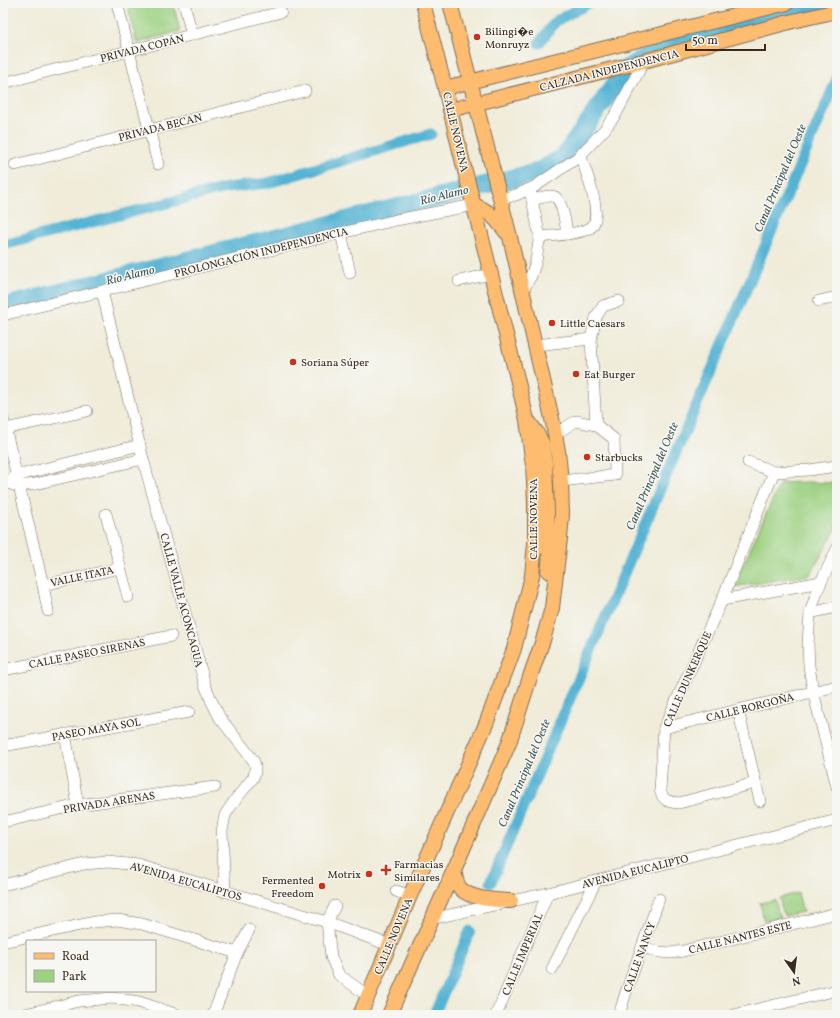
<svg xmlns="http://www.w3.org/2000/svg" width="840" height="1018" viewBox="0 0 840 1018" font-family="Vollkorn,serif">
<rect width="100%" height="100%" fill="#f6f6f2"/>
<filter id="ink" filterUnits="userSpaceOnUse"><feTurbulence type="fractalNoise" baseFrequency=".025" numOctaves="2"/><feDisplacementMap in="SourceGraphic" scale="8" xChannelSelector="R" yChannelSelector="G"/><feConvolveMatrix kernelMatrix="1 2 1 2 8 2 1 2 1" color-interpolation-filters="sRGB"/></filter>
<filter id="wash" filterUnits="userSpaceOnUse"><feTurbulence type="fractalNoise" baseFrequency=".012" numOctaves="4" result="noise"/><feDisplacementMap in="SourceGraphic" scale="16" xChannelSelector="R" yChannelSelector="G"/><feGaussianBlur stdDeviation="0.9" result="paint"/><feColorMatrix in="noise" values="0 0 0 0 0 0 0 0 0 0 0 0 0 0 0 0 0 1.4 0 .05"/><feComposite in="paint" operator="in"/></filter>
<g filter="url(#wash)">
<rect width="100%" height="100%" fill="#f0ecd9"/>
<!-- green -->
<g fill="#9dd182" stroke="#6c7e50">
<path d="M 127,3 L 173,3 L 180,31 L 137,43 Z"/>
<path d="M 837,480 L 837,527 L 810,575 L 733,587 L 780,483 L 806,482 L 828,483 Z"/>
<path d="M 798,893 L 803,912 L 784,916 L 779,898 Z"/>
<path d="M 775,900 L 780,918 L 764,921 L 760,903 Z"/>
</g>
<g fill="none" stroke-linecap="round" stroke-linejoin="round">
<!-- canal -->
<g stroke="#55b3d3" stroke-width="11">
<path d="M 539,43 L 556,21 L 589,3"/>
<path d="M 3,245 L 226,188 L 268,183 L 431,134"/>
<path d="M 491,882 L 837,79"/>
<path d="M 434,1015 L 470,931"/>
</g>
<!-- river -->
<path stroke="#55b3d3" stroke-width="19" d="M 3,307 L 538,172 L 564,157 L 626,69 L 645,58 L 665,47 L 705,36 L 836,3"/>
</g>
</g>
<g filter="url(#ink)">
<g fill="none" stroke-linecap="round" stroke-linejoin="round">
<!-- minor casing -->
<g stroke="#7a6e5f" stroke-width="12">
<g id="minor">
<path d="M 117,3 L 158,164"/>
<path d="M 184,3 L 192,35"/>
<path d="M 3,83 L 281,12"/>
<path d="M 15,165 L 150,130 L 305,91"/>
<path d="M 500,199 L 516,195 L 534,187 L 577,158 L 590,145 L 604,130 L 616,114 L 644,61"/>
<path d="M 532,200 C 538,199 550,194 555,197 C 562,200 566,226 567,234"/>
<path d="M 341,233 L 350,273"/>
<path d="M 539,237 C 551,236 581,234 590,228 C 605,219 585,168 580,155"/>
<path d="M 459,281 L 491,274"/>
<path d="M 523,290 L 531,276 L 536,261 L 539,241 L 539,233 L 530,190"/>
<path d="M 102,291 L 143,459 L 205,685 L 212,702 L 220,718 L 253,760 L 255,765 L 255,772 L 253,778 L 235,800 L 225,815 L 222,831 L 225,892"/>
<path d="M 819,301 L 837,297"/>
<path d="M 3,315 L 341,233 L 396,220 L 474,205"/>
<path d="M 535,345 L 591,339"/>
<path d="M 3,419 L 43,585 L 48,611"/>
<path d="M 596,425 L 591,339 L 596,317 L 603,306 L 619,301"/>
<path d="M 5,429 L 87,411"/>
<path d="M 555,434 L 576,421 L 596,425 L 614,439 L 615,475 L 561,481"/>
<path d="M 748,462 L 774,472 L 809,470 L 837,466"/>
<path d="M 3,485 L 7,484 L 16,476 L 140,445"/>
<path d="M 13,485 L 19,486 L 35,484 L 143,459"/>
<path d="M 106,514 L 128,597"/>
<path d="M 837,549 L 821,582 L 815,598 L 810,613 L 808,644 L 809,666 L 813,691 L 837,787"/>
<path d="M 43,585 L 120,568"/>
<path d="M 722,600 L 821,582"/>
<path d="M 810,613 L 837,607"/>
<path d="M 3,670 L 171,636"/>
<path d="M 738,710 L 760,801"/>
<path d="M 664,728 L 837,686"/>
<path d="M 65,734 L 78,805"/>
<path d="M 3,746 L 189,712"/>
<path d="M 755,783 L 679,803 C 668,802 663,801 660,790 L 664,728 L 722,600 L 774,472"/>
<path d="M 3,822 L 78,805 L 215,787"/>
<path d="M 3,885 L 84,864 L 108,862 L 138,865 L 327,922 L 389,945"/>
<path d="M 396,891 L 410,896"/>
<path d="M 335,906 L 327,922 L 331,957 L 339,975 L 368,996"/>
<path d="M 431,919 L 548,893 L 837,820"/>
<path d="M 3,942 L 94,922 L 117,920 L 142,924 L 237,953"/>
<path d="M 642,947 L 659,952 L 671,953 L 683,951 L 837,913"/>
<path d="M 552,969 L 596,881"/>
<path d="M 21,1015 L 79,1001 L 112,998 L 139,1002 L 178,1015"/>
<path d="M 213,1015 L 237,953 L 249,930"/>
<path d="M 496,1015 L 548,893"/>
<path d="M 619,1015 L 626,992 L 659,899"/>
<path d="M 734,1015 L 837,990"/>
</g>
</g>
<!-- major casing -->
<g stroke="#7a6e5f" stroke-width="16">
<g id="major">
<path d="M 445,88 L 787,3"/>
<path d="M 450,110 L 644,61 L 793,21 L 837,11"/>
<path d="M 474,205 C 491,212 495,218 506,232"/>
<path d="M 529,422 L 537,433 L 543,445 L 545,463 L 548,535 L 550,537 L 560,538"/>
<path d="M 535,543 C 553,546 550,556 548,571"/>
<path d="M 454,870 C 455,875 456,881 458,885 C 466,900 497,900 511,901"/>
<path d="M 360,1015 L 410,896 L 486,724 L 514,649 L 532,576 L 535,543 L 535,500 L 533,466 L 527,420 L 517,378 L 461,155 L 445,88 L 423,3"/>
<path d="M 389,1015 L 454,870 L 509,743 L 531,674 L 543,640 L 552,608 L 560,538 L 562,515 L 561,481 L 558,451 L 553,423 L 510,237 L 450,3"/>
</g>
</g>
<!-- minor -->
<use href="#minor" stroke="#fff" stroke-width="11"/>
<!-- major -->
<use href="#major" stroke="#fdbc70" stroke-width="14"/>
</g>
</g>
<!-- markers -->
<g fill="#c8321e" stroke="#f6f6f2" stroke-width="1.5">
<circle cx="477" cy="37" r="4"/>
<circle cx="552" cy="323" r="4"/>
<circle cx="293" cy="362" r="4"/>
<circle cx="576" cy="374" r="4"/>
<circle cx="587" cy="457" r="4"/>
<path d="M384 864h4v4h4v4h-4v4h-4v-4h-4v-4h4z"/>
<circle cx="369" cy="874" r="4"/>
<circle cx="322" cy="886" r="4"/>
</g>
<g text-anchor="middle" stroke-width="3" stroke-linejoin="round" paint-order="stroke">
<!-- poi labels -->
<g font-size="11" fill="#3b2a1e" stroke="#f6f6f2" text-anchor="start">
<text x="485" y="35">Bilingi�e<tspan x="485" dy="13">Monruyz</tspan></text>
<text x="560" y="327">Little Caesars</text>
<text x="301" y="366">Soriana Súper</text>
<text x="584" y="378">Eat Burger</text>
<text x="595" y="461">Starbucks</text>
<text x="394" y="868">Farmacias<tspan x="394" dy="13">Similares</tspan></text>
<text x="361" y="878" text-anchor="end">Motrix</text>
<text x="314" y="884" text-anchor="end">Fermented<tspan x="314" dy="13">Freedom</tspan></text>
</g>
<!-- street labels -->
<g font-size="11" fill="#3b2a1e" stroke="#f6f6f2">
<text transform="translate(142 48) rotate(-14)" y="4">PRIVADA COPÁN</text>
<text transform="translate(609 70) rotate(-14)" y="4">CALZADA INDEPENDENCIA</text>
<text transform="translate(160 127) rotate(-14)" y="4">PRIVADA BECAN</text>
<text transform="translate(456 132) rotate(77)" y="4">CALLE NOVENA</text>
<text transform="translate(261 252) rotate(-14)" y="4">PROLONGACIÓN INDEPENDENCIA</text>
<text transform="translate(533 519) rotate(-90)" y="4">CALLE NOVENA</text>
<text transform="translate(82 576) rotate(-12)" y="4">VALLE ITATA</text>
<text transform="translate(182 600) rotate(75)" y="4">CALLE VALLE ACONCAGUA</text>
<text transform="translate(87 653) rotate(-11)" y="4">CALLE PASEO SIRENAS</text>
<text transform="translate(687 679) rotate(-66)" y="4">CALLE DUNKERQUE</text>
<text transform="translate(750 707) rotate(-14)" y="4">CALLE BORGOÑA</text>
<text transform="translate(96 729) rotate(-10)" y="4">PASEO MAYA SOL</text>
<text transform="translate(109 802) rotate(-9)" y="4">PRIVADA ARENAS</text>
<text transform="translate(635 871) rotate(-14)" y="4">AVENIDA EUCALIPTO</text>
<text transform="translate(186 881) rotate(16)" y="4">AVENIDA EUCALIPTOS</text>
<text transform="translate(393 936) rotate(-67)" y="4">CALLE NOVENA</text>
<text transform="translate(740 937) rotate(-14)" y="4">CALLE NANTES ESTE</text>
<text transform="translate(522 954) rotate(-67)" y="4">CALLE IMPERIAL</text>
<text transform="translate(639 957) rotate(-70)" y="4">CALLE NANCY</text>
</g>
<!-- water labels -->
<g font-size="12" font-style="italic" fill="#445a5d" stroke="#f6f6f2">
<text transform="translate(780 178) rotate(-67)" y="4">Canal Principal del Oeste</text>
<text transform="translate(444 195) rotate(-14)" y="4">Río Alamo</text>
<text transform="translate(130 275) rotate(-14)" y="4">Río Alamo</text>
<text transform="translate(652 476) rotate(-67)" y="4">Canal Principal del Oeste</text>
<text transform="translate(524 773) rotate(-67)" y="4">Canal Principal del Oeste</text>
</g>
</g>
<!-- margin -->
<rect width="840" height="1018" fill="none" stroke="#f6f6f2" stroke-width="16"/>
<!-- legend -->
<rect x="26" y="940" width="130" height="52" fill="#f6f6f2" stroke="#aba49d"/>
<rect x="34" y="953" width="20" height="6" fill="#fdbc70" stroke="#aba49d"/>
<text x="62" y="960" font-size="12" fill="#3b2a1e">Road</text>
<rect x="34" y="970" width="20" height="12" fill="#9dd182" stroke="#aba49d"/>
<text x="62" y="980" font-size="12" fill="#3b2a1e">Park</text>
<!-- north arrow -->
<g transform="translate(794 972) rotate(166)" stroke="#f6f6f2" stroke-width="3" paint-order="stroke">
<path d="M0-3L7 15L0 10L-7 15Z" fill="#3b2a1e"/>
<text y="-6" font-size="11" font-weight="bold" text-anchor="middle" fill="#3b2a1e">N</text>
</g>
<!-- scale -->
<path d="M686 44v6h79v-6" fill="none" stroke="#3b2a1e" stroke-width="2"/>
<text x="692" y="44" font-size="12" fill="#3b2a1e" stroke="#f6f6f2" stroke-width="3" paint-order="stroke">50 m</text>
</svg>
